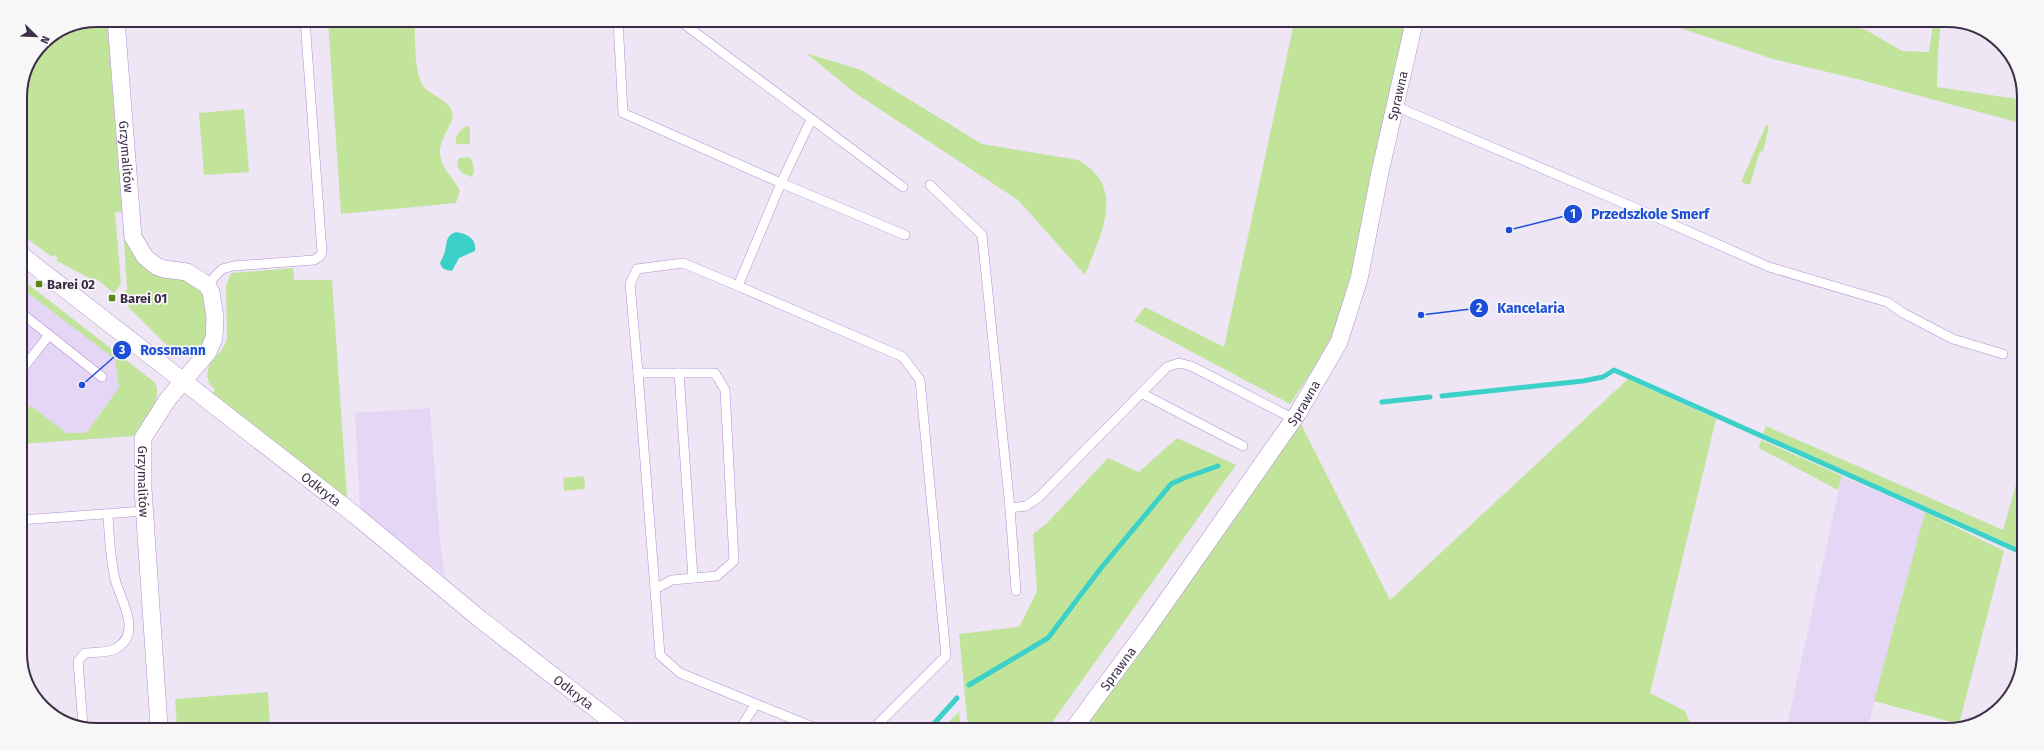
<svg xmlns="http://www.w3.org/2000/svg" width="2044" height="750" viewBox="0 0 2044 750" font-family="'Fira Sans',sans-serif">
<rect width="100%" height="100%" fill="#eee6f5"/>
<!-- built -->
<g fill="#e6d6f5">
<path d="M 20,278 L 154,382 L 157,385 L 157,400 L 134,436 L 20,444 Z"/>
<path d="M 430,408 L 440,541 L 445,576 L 360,508 L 355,413 Z"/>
<path d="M 1842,476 L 1925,512 L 1867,730 L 1786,730 Z"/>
</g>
<!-- green -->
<g fill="#c1e49a">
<path d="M 97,20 L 107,20 L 122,213 L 115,212 L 121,284 L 114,293 L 95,278 L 93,280 L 59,262 L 56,260 L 58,258 L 54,255 L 52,257 L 20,233 L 20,92 L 43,42 L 67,26 Z"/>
<path d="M 328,21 L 414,21 C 416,40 413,76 426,89 C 434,96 447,100 452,111 C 456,120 440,138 440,151 C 440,169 454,177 460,191 L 456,203 L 341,214 Z"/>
<path d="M 1294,23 L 1405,23 L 1351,274 L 1334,332 L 1316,365 L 1290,404 L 1134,321 L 1145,307 L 1224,347 Z"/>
<path d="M 1665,23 L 1849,24 L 1868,31 L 1902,51 L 1929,52 L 1933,24 L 1941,24 L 1938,51 L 1937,87 L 2024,100 L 2024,124 L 1857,79 L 1773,59 Z"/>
<path d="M 806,53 L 861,70 L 982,144 L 1078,160 C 1128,187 1100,236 1085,275 L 1018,200 L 855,93 Z"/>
<path d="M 244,109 L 249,172 L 204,175 L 199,113 Z"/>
<path d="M 1766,125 L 1769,127 L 1763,152 L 1760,151 L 1750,185 L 1741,182 Z"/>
<path d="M 468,126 L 470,128 L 470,144 L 456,144 C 454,136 460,129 468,126 Z"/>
<path d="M 468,157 L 472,160 L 474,171 L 472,177 C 464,175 453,168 459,158 Z"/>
<path d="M 123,227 L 128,246 L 137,260 L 146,268 L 187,280 L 201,290 L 204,297 L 207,325 L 206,338 L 196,351 L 192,348 L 186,352 L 174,352 L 128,307 L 129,305 L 121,298 L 127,289 Z"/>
<path d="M 293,268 L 294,280 L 332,280 L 347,498 L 212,394 L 215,389 L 209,384 L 207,374 L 209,365 L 221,351 L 227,340 L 226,286 L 231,273 Z"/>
<path d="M 20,278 L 154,382 C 166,399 142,422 134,436 L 20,444 L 20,414 L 31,406 L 66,433 L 86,433 L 119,388 L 115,359 L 20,287 Z"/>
<path d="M 1628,379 L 1716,419 L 1650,693 L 1685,711 L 1693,729 L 1489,729 L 1484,723 L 1478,729 L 1083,728 L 1300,422 L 1390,600 Z"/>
<path d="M 1766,426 L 2003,530 L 2021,467 L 2021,549 L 1763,434 Z"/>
<path d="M 1177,438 L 1236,465 L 1048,728 L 968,728 L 959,634 L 1019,627 L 1037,591 L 1033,534 L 1047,523 L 1108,458 L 1139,472 Z"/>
<path d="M 1761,440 L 1842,476 L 1838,490 L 1759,448 Z"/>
<path d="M 584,476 L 585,489 L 564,491 L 563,478 Z"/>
<path d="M 1925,512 L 2004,551 L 1959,724 L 1874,701 Z"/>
<path d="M 268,692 L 270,726 L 177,726 L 175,699 Z"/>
<path d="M 959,712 L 961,728 L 942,728 L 943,727 Z"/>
</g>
<!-- water -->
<path fill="#3bd1c8" d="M 456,232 C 467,234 477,238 475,251 L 459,258 L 452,271 C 445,270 442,269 440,263 C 442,259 444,255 445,251 C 447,242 446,235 456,232 Z"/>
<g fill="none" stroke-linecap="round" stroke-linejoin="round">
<!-- stream -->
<g stroke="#3bd1c8" stroke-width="5">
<path d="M 1442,396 L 1583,381 L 1603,377 L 1614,370 L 2021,552"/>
<path d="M 1382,402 L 1430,397"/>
<path d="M 969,685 L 1048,638 L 1101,568 L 1171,484 L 1184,478 L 1218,466"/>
<path d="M 930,728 L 957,698"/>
</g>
<!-- lane casing -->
<g stroke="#b38dd2" stroke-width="10">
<g id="lane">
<path d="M 618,21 L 623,113 L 781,183 L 738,286 L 683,263 L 637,269 L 630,284 L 638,373 L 715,373 L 725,390 L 734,561 L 717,576 L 672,580 L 655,589 L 660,655 L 680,673 L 756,704 L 741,727"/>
<path d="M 680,21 L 903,187"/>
<path d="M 1395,106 L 1640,210 L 1769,267 L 1887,302 L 1903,313 L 1953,339 L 2003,354"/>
<path d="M 811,120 L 781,183 L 905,235"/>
<path d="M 930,185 L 982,235 L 1010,508 L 1016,591"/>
<path d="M 207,285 L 222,269 L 233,266 L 314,260 L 320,256 L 322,252 L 305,20"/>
<path d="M 738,286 L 903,357 L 920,380 L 946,656 L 874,728"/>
<path d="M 20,312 L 102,377"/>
<path d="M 20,372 L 49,335"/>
<path d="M 638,373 L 655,589"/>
<path d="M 679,373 L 693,578"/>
<path d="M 1141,393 L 1243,446"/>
<path d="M 1010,508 L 1026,506 L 1039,497 L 1167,367 L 1179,363 L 1191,366 L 1294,419"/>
<path d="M 20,520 L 145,511"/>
<path d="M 756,704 L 813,727"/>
<path d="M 83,726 L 78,661 L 85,653 C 93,652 108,653 115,649 C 144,633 120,600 115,579 C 110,557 109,536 108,514"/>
</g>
</g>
<!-- street casing -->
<g stroke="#b38dd2" stroke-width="18">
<g id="street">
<path id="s1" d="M 116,20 L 133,237 L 145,257 L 156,266 L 164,269 L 187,272 L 207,285 L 211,292 L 215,318 L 214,338 L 208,352 L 168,399 L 143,438 L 143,489 L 159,726"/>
<path id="s2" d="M 20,254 L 355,515 L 480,619 L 619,727"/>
<path id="s3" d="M 1074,728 L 1149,626 L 1298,413 L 1339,342 L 1359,279 L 1380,172 L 1414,23"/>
</g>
</g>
<!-- lane -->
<use href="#lane" stroke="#fff" stroke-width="9"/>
<!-- street -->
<use href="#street" stroke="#fff" stroke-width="17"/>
</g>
<!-- markers -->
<g fill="#5d8714" stroke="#f7f7f7" stroke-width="1.5">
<rect x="35" y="280" width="8" height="8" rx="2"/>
<rect x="108" y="294" width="8" height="8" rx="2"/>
</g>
<g text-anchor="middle" stroke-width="3.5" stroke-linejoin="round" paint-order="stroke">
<!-- street labels -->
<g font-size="13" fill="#3d2d49" stroke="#f7f7f7">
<text dy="5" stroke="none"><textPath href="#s3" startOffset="722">Sprawna</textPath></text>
<text dy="5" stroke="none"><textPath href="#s1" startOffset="137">Grzymalitów</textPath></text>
<text dy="5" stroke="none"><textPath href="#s3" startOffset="398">Sprawna</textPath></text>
<text dy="5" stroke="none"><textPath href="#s1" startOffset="532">Grzymalitów</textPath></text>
<text dy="5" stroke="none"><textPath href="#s2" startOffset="382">Odkryta</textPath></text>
<text dy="5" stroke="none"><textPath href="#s3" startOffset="74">Sprawna</textPath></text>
<text dy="5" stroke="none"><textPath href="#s2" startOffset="706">Odkryta</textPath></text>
</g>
<!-- poi labels -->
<g font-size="13" font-weight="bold" fill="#3d2d49" stroke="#f7f7f7" text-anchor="start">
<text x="47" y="289">Barei 02</text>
<text x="120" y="303">Barei 01</text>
</g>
</g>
<!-- crop -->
<path d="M0 0H2044V750H0ZM97 27H1947A70 70 0 0 1 2017 97V653A70 70 0 0 1 1947 723H97A70 70 0 0 1 27 653V97A70 70 0 0 1 97 27Z" fill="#f7f7f7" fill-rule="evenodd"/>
<path fill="none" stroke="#3d2d49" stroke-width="2" d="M97 27H1947A70 70 0 0 1 2017 97V653A70 70 0 0 1 1947 723H97A70 70 0 0 1 27 653V97A70 70 0 0 1 97 27Z"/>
<!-- callouts -->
<path fill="none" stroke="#1d4ed8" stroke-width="1.5" d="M1509 230L1573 214M1421 315L1479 308M82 385L122 350"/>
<g fill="#1d4ed8" stroke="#f7f7f7" stroke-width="1.5">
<circle cx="1509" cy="230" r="4"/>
<circle cx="1421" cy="315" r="4"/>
<circle cx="82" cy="385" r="4"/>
<circle cx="1573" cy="214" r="10"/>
<circle cx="1479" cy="308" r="10"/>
<circle cx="122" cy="350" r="10"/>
</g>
<g font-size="12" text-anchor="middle" font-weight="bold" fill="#fff">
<text x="1573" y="218">1</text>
<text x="1479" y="312">2</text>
<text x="122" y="354">3</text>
</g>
<g font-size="14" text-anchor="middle" font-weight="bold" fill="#1d4ed8" stroke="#f7f7f7" stroke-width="3.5" stroke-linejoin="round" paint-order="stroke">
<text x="1650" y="219">Przedszkole Smerf</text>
<text x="1531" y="313">Kancelaria</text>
<text x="173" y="355">Rossmann</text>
</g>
<!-- north arrow -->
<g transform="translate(36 36) rotate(113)" stroke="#f7f7f7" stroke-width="3" paint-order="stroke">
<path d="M0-3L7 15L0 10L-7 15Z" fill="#3d2d49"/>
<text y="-6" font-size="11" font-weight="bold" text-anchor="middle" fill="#3d2d49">N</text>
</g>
</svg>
